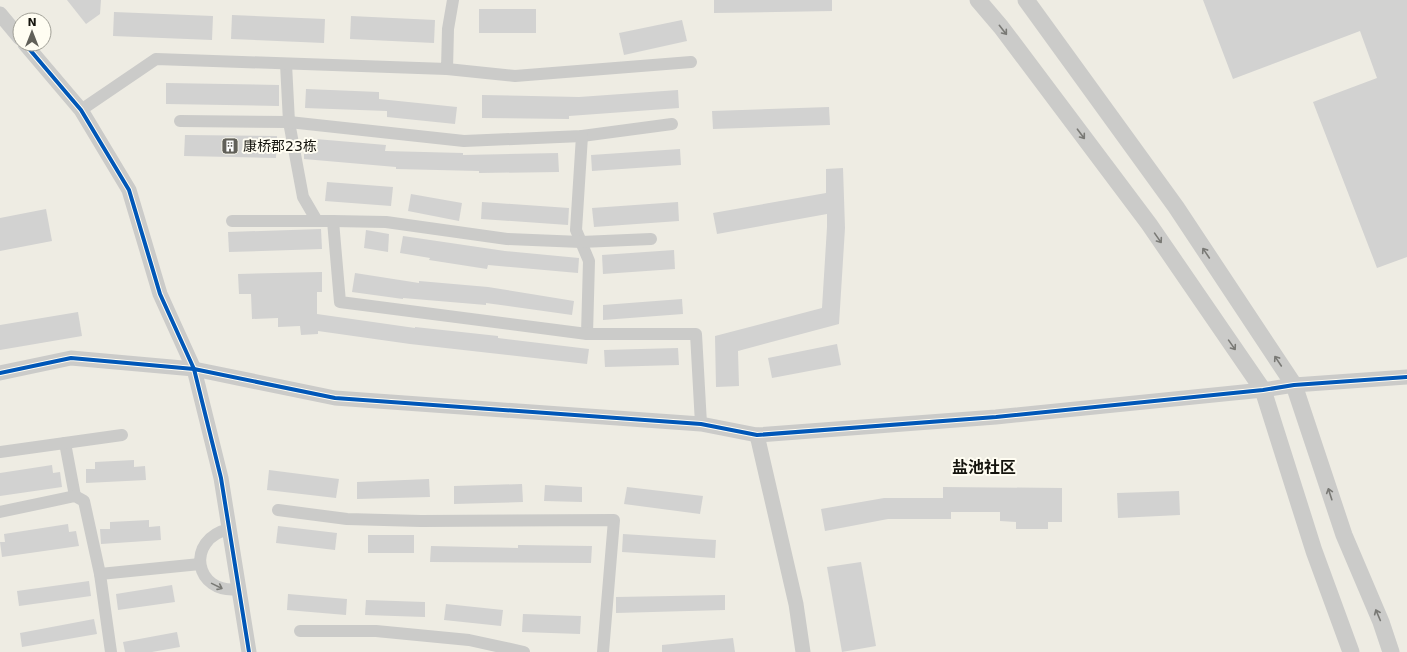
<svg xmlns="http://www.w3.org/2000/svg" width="1407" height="652" viewBox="0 0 1407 652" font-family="'DejaVu Sans','Noto Sans SC',sans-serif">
<rect width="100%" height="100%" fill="#eeece3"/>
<!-- building -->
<g fill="#d2d2d1">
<path d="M 67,0 L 101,0 L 100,14 L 86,24 Z"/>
<path d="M 714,0 L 832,0 L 832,11 L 714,13 Z"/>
<path d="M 1203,0 L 1407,0 L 1407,257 L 1377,268 L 1313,102 L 1377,78 L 1360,31 L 1233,79 Z"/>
<rect x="479" y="9" width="57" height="24"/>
<path d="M 114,12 L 213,16 L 212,40 L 113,36 Z"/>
<path d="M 232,15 L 325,19 L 324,43 L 231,39 Z"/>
<path d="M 351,16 L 435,20 L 434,43 L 350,39 Z"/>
<path d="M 682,20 L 687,41 L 624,55 L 619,33 Z"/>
<path d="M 166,83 L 279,85 L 279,106 L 166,104 Z"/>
<path d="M 306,89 L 379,92 L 379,99 L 457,107 L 455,124 L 387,117 L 387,111 L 305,108 Z"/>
<path d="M 678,90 L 679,108 L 569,116 L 569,119 L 482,118 L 482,95 L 579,97 Z"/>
<path d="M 829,107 L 830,125 L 713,129 L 712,111 Z"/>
<path d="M 185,135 L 277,136 L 276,158 L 184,156 Z"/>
<path d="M 304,138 L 386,145 L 385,151 L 463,153 L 463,155 L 558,153 L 559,172 L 479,173 L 479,171 L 396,169 L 396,167 L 304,159 Z"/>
<path d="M 680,149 L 681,165 L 592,171 L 591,155 Z"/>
<path d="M 843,168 L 845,228 L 839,324 L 738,351 L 739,386 L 716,387 L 715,336 L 822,308 L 827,227 L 827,214 L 717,234 L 713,213 L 826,193 L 826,169 Z"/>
<path d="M 327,182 L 393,187 L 391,206 L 325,201 Z"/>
<path d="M 411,194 L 462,203 L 459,221 L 408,211 Z"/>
<path d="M 482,202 L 569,208 L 568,225 L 481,219 Z"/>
<path d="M 678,202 L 679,221 L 594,227 L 592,208 Z"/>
<path d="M 46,209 L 52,241 L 0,251 L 0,218 Z"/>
<path d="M 321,229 L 322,249 L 229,252 L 228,232 Z"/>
<path d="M 366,230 L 389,234 L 388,252 L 364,248 Z"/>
<path d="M 403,236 L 505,251 L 579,258 L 578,273 L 488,265 L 487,269 L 429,260 L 430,258 L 400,253 Z"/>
<path d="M 674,250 L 675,269 L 603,274 L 602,255 Z"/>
<path d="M 322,272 L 322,292 L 317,292 L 317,314 L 415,328 L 415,327 L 498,336 L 498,338 L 589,349 L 587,364 L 410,344 L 318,331 L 318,334 L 301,335 L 300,326 L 278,327 L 278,318 L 252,319 L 251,294 L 239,294 L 238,274 Z"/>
<path d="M 355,273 L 419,283 L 419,281 L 488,287 L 574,301 L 572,315 L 486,303 L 486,305 L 403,298 L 403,299 L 352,292 Z"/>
<path d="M 682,299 L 683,314 L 603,320 L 603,305 Z"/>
<path d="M 78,312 L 82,336 L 0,350 L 0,325 Z"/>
<path d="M 837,344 L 841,365 L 772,378 L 768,358 Z"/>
<path d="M 678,348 L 679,365 L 605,367 L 604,350 Z"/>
<path d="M 134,460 L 134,467 L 145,466 L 146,480 L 86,483 L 86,469 L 95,469 L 95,462 Z"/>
<path d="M 52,465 L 53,473 L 60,472 L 62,487 L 0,496 L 0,473 Z"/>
<path d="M 269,470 L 339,479 L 336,498 L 267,490 Z"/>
<path d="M 429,479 L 430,497 L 357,499 L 357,482 Z"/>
<path d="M 522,484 L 523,502 L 454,504 L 454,486 Z"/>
<path d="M 545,485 L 582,487 L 582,502 L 544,501 Z"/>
<path d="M 627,487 L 703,496 L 700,514 L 624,504 Z"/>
<path d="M 943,487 L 1062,488 L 1062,522 L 1048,522 L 1048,529 L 1016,529 L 1016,522 L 1000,521 L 1000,512 L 951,512 L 951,519 L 888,519 L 825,531 L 821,509 L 884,498 L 943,498 Z"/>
<path d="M 1179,491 L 1180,515 L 1118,518 L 1117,493 Z"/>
<path d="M 149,520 L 149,527 L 160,526 L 161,540 L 101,544 L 100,529 L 110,529 L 110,522 Z"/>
<path d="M 68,524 L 69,532 L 76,531 L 79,546 L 2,557 L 0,542 L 5,542 L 4,534 Z"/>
<path d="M 278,526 L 337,533 L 335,550 L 276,543 Z"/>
<path d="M 623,534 L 716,540 L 715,558 L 622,552 Z"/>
<rect x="368" y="535" width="46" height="18"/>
<path d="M 518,545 L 592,546 L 591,563 L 430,562 L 431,546 L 518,548 Z"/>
<path d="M 861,562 L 876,646 L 842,652 L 827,567 Z"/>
<path d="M 89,581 L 91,596 L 19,606 L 17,591 Z"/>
<path d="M 172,585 L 175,602 L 118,610 L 116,594 Z"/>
<path d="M 288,594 L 347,599 L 346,615 L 287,610 Z"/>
<path d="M 725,595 L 725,610 L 616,613 L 616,597 Z"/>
<path d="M 366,600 L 425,602 L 425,617 L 365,615 Z"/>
<path d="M 446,604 L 503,610 L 501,626 L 444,620 Z"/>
<path d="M 523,614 L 581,616 L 580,634 L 522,632 Z"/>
<path d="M 94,619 L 97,634 L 22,647 L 20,633 Z"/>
<path d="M 177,632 L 180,647 L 152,652 L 125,652 L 123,642 Z"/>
<path d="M 733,638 L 735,652 L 662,652 L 662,645 Z"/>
</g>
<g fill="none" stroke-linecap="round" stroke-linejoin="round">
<!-- minor -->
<g stroke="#cbcbc9" stroke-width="12">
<path d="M 286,64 L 289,122 L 303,197 L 317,221"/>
<path d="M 447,69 L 515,76 L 691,62"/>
<path d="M 81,110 L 156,59 L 447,69 L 448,29 L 453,0"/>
<path d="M 180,121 L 289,122 L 464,141 L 582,136 L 672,124"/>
<path d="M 582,136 L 576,230 L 589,261 L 587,334"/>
<path d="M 232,221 L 333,221 L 340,302 L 587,334 L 696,334 L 701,424"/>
<path d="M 333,221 L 386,222 L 507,239 L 581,242 L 651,239"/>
<path d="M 65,443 L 75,496"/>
<path d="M 0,452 L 122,435"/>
<path d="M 278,510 L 347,519 L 421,521 L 614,520 L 603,652"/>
<path d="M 0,512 L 75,496 L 84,501 L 100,574 L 111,652"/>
<path d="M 229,529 C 185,539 194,595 239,589"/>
<path d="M 100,574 L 200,564"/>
<path d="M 300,631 L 376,631 L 469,640 L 524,652"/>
</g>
<!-- tertiary -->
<g stroke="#cbcbc9" stroke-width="15">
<path d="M 0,14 L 20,38"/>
<path d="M 25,44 L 81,110 L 129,190 L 160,294 L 194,369 L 221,478 L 249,652"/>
<path d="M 0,373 L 71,358 L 194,369 L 335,398 L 701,424 L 757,435 L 996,417 L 1263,390 L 1294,385 L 1407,377"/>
<path d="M 757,435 L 796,604 L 803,652"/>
</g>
<!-- secondary -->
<g stroke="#cbcbc9" stroke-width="17">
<path d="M 978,0 L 1001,27 L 1149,224 L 1263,390 L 1314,551 L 1351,652"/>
<path d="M 1026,0 L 1176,207 L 1294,385 L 1344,535 L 1381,622 L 1391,652"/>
</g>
<!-- cycleway casing -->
<g stroke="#fffdf2" stroke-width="6">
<g id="cycleway">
<path d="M 25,44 L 81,110 L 129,190 L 160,294 L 194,369 L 221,478 L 249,652"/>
<path d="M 0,373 L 71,358 L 194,369 L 335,398 L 701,424 L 757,435 L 996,417 L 1263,390 L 1294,385 L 1407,377"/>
</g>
</g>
<!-- cycleway -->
<use href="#cycleway" stroke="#0057b8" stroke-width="4"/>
</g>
<!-- one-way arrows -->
<defs><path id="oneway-shaft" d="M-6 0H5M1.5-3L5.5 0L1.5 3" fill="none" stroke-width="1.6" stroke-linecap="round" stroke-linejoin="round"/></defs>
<g stroke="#797975">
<use href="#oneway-shaft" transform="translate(1003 30) rotate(52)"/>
<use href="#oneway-shaft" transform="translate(1081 134) rotate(53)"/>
<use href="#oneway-shaft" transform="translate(1158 238) rotate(55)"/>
<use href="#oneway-shaft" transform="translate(1206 253) rotate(-124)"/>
<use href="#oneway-shaft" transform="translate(1232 345) rotate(55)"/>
<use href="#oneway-shaft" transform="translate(1278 361) rotate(-124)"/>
<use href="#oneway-shaft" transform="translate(1330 494) rotate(-108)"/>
<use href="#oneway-shaft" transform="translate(217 586) rotate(26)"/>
<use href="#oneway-shaft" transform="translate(1378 615) rotate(-113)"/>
</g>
<!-- icons -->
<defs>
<g id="building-square" transform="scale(0.9)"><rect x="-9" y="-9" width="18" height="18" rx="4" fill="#616059" stroke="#fffdf2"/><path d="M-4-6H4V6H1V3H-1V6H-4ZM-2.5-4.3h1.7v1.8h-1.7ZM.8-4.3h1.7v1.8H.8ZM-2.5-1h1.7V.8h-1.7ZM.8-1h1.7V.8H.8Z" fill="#fff"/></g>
</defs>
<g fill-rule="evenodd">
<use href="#building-square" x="230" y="146"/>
</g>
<g text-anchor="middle" stroke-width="4" stroke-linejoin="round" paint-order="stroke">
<!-- poi labels -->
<g font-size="14" fill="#15140e" stroke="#fffdf2" text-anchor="start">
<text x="243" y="151">康桥郡23栋</text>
</g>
<!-- quarter labels -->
<g font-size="16" font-weight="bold" fill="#15140e" stroke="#fffdf2">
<text x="984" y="473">盐池社区</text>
</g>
</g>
<!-- north arrow -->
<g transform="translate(32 32)"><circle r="19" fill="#fffdf2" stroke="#a1a097"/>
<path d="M0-3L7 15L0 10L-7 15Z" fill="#616059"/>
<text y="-6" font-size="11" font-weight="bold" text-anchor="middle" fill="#15140e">N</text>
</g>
</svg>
